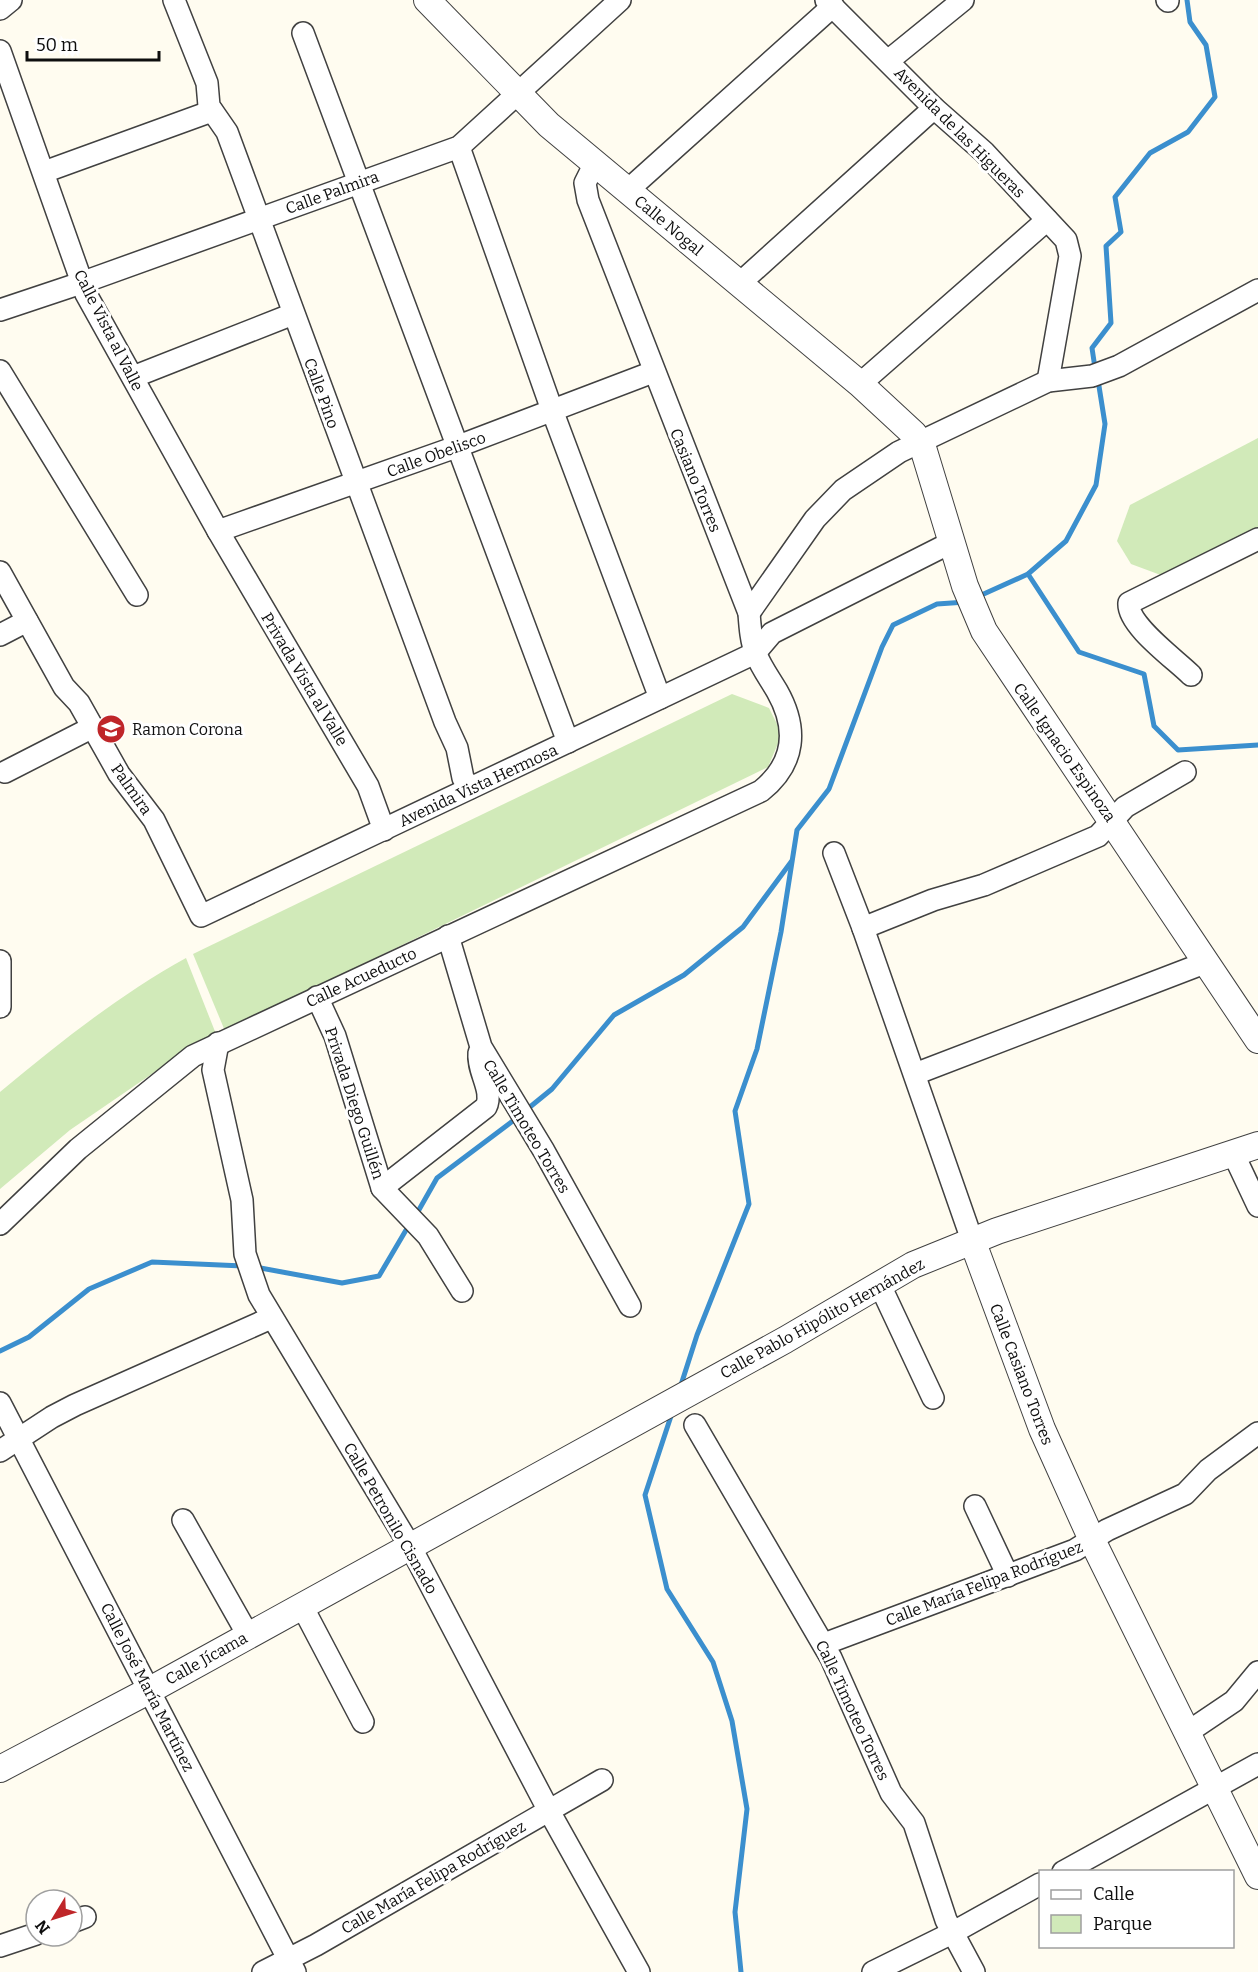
<svg xmlns="http://www.w3.org/2000/svg" width="1258" height="1972" viewBox="0 0 1258 1972" font-family="Bitter,serif">
<rect width="100%" height="100%" fill="#fffcf0"/>
<!-- green -->
<g fill="#d1eab9">
<path d="M 1258,438 L 1258,530 L 1166,577 L 1131,564 L 1117,541 L 1130,505 Z"/>
<path d="M 732,694 L 769,708 L 782,734 L 768,767 L 225,1031 L 193,954 Z"/>
<path d="M 186,958 L 216,1034 L 197,1043 L 70,1130 L 0,1189 L 0,1092 C 59,1043 119,995 186,958 Z"/>
</g>
<g fill="none" stroke-linecap="round" stroke-linejoin="round">
<!-- stream -->
<g stroke="#3b8fce" stroke-width="5">
<path d="M 1095,368 L 1092,348 L 1111,323 L 1106,246 L 1121,232 L 1115,197 L 1150,153 L 1188,132 L 1215,97 L 1206,45 L 1190,22 L 1187,0"/>
<path d="M 1028,574 L 1079,652 L 1144,674 L 1154,726 L 1178,750 L 1258,745"/>
<path d="M 977,597 L 1028,574 L 1066,541 L 1096,485 L 1105,424 L 1098,380"/>
<path d="M 525,1111 L 552,1089 L 614,1015 L 684,975 L 743,927 L 791,862"/>
<path d="M 416,1215 L 437,1178 L 518,1117"/>
<path d="M 255,1267 L 342,1283 L 379,1276 L 409,1225"/>
<path d="M 0,1351 L 29,1337 L 89,1289 L 152,1262 L 243,1266"/>
<path d="M 680,1388 L 697,1335 L 749,1204 L 735,1111 L 757,1049 L 781,932 L 797,830 L 829,789 L 882,647 L 893,625 L 937,604 L 966,602"/>
<path d="M 672,1413 L 645,1495 L 667,1589 L 713,1662 L 732,1721 L 747,1809 L 735,1912 L 741,1972"/>
</g>
<!-- minor casing -->
<g stroke="#414141" stroke-width="24">
<g id="minor">
<path d="M 174,0 L 207,83 L 209,106 L 227,132 L 445,722 L 457,748 L 463,778 L 470,788"/>
<path d="M 826,0 L 934,108 L 984,152 L 1066,240 L 1070,256 L 1048,381"/>
<path d="M 1167,0 L 1168,1"/>
<path d="M 0,9 L 11,0"/>
<path d="M 303,33 L 568,742"/>
<path d="M 0,51 L 86,294 L 218,531 L 368,786 L 384,830"/>
<path d="M 888,61 L 963,0"/>
<path d="M 459,147 L 552,410 L 660,698"/>
<path d="M 44,172 L 212,111"/>
<path d="M 628,190 L 833,6"/>
<path d="M 739,284 L 934,108"/>
<path d="M 0,310 L 81,283 L 459,147 L 620,0"/>
<path d="M 0,371 L 137,595"/>
<path d="M 133,377 L 293,314"/>
<path d="M 860,384 L 1047,220"/>
<path d="M 218,531 L 456,447 L 653,372"/>
<path d="M 0,572 L 64,687 L 79,703 L 119,774 L 154,820 L 201,916 L 755,653 L 772,633 L 952,542"/>
<path d="M 749,613 L 815,519 L 843,490 L 899,452 L 1048,381 L 1092,376 L 1119,366 L 1258,290"/>
<path d="M 0,635 L 27,621"/>
<path d="M 1191,675 C 1175,659 1127,625 1129,603 L 1258,539"/>
<path d="M 5,772 L 93,727"/>
<path d="M 834,853 L 863,928 L 972,1240"/>
<path d="M 863,928 L 933,900 L 984,885 L 1098,836 L 1125,807 L 1185,772"/>
<path d="M 448,936 L 481,1047 L 544,1151 L 630,1306"/>
<path d="M 0,961 L 0,1007"/>
<path d="M 317,997 L 335,1036 L 382,1188 L 428,1236 L 462,1291"/>
<path d="M 218,1043 L 213,1070 L 242,1200 L 245,1254 L 259,1295 L 410,1546 L 549,1811 L 639,1972"/>
<path d="M 915,1074 L 1207,962"/>
<path d="M 1233,1153 L 1258,1206"/>
<path d="M 382,1188 L 486,1107 C 494,1091 477,1071 479,1053"/>
<path d="M 0,1224 L 78,1149 L 193,1056 L 761,791 C 796,763 798,728 777,691 C 770,679 761,667 756,654 C 751,642 750,627 749,613 L 588,200 L 585,183 L 595,163"/>
<path d="M 879,1283 L 933,1398"/>
<path d="M 0,1403 L 295,1972"/>
<path d="M 695,1425 L 831,1658 L 891,1793 L 914,1823 L 946,1920 L 974,1972"/>
<path d="M 0,1451 L 52,1417 L 75,1405 L 271,1318"/>
<path d="M 975,1506 L 1008,1576"/>
<path d="M 183,1520 L 248,1635"/>
<path d="M 302,1606 L 363,1722"/>
<path d="M 824,1644 L 1075,1550 L 1107,1530 L 1185,1494 L 1208,1470 L 1258,1433"/>
<path d="M 1188,1732 L 1234,1701 L 1258,1672"/>
<path d="M 1063,1872 L 1258,1764"/>
<path d="M 72,1922 L 85,1917"/>
<path d="M 0,1946 L 36,1934"/>
<path d="M 263,1972 L 316,1945 L 602,1780"/>
<path d="M 873,1972 L 952,1933 L 1040,1884"/>
</g>
</g>
<!-- tertiary casing -->
<g stroke="#414141" stroke-width="28">
<g id="tertiary">
<path d="M 427,0 L 549,125 L 860,384 L 914,434 L 924,451 L 965,586 L 984,631 L 1258,1040"/>
<path d="M 972,1240 L 1042,1429 L 1092,1540 L 1258,1876"/>
<path d="M 0,1769 L 150,1690 L 785,1340 L 913,1265 L 997,1231 L 1258,1145"/>
</g>
</g>
<!-- minor -->
<use href="#minor" stroke="#fff" stroke-width="21"/>
<!-- tertiary -->
<use href="#tertiary" stroke="#fff" stroke-width="26"/>
</g>
<!-- icons -->
<defs>
<g id="school-disc" transform="scale(1.5)"><circle r="9.5" fill="#bf2629" stroke="#fff"/><path d="M0-5L7-2L0 1L-7-2ZM-4 1L0 2.5L4 1V4Q0 6-4 4Z" fill="#fff"/></g>
</defs>
<g fill-rule="evenodd">
<use href="#school-disc" x="111" y="729"/>
</g>
<g text-anchor="middle" stroke-width="6" stroke-linejoin="round" paint-order="stroke">
<!-- street labels -->
<g font-size="16" fill="#0e0e0e" stroke="#fff">
<text transform="translate(960 132) rotate(45)" y="6">Avenida de las Higueras</text>
<text transform="translate(332 192) rotate(-20)" y="6">Calle Palmira</text>
<text transform="translate(669 225) rotate(40)" y="6">Calle Nogal</text>
<text transform="translate(109 330) rotate(63)" y="6">Calle Vista al Valle</text>
<text transform="translate(322 393) rotate(70)" y="6">Calle Pino</text>
<text transform="translate(436 454) rotate(-20)" y="6">Calle Obelisco</text>
<text transform="translate(696 480) rotate(68)" y="6">Casiano Torres</text>
<text transform="translate(305 679) rotate(59)" y="6">Privada Vista al Valle</text>
<text transform="translate(1065 752) rotate(55)" y="6">Calle Ignacio Espinoza</text>
<text transform="translate(478 785) rotate(-25)" y="6">Avenida Vista Hermosa</text>
<text transform="translate(132 789) rotate(55)" y="6">Palmira</text>
<text transform="translate(361 977) rotate(-25)" y="6">Calle Acueducto</text>
<text transform="translate(355 1103) rotate(72)" y="6">Privada Diego Guillén</text>
<text transform="translate(527 1126) rotate(59)" y="6">Calle Timoteo Torres</text>
<text transform="translate(822 1318) rotate(-29)" y="6">Calle Pablo Hipólito Hernández</text>
<text transform="translate(1022 1374) rotate(69)" y="6">Calle Casiano Torres</text>
<text transform="translate(391 1518) rotate(60)" y="6">Calle Petronilo Cisnado</text>
<text transform="translate(984 1583) rotate(-21)" y="6">Calle María Felipa Rodríguez</text>
<text transform="translate(206 1658) rotate(-29)" y="6">Calle Jícama</text>
<text transform="translate(148 1687) rotate(63)" y="6">Calle José María Martínez</text>
<text transform="translate(853 1710) rotate(65)" y="6">Calle Timoteo Torres</text>
<text transform="translate(433 1877) rotate(-30)" y="6">Calle María Felipa Rodríguez</text>
</g>
<!-- poi labels -->
<g font-size="16" fill="#0e0e0e" stroke="#fff" text-anchor="start">
<text x="132" y="735">Ramon Corona</text>
</g>
</g>
<!-- legend -->
<rect x="1039" y="1870" width="195" height="78" fill="#ffffff" stroke="#9f9f9f" stroke-width="1.5"/>
<rect x="1051" y="1890" width="30" height="9" fill="#ffffff" stroke="#9f9f9f" stroke-width="1.5"/>
<text x="1093" y="1900" font-size="18" fill="#0e0e0e">Calle</text>
<rect x="1051" y="1915" width="30" height="18" fill="#d1eab9" stroke="#9f9f9f" stroke-width="1.5"/>
<text x="1093" y="1930" font-size="18" fill="#0e0e0e">Parque</text>
<!-- north arrow -->
<g transform="translate(54 1918) rotate(232)"><circle r="28" fill="#ffffff" stroke="#9f9f9f" stroke-width="1.5"/>
<path d="M0-4.5L10 22L0 15L-10 22Z" fill="#bf2629"/>
<text y="-9" font-size="16" font-weight="bold" text-anchor="middle" fill="#0e0e0e">N</text>
</g>
<!-- scale -->
<path d="M27 51v9h132v-9" fill="none" stroke="#0e0e0e" stroke-width="3"/>
<text x="36" y="51" font-size="18" fill="#0e0e0e" stroke="#ffffff" stroke-width="4.5" paint-order="stroke">50 m</text>
</svg>
